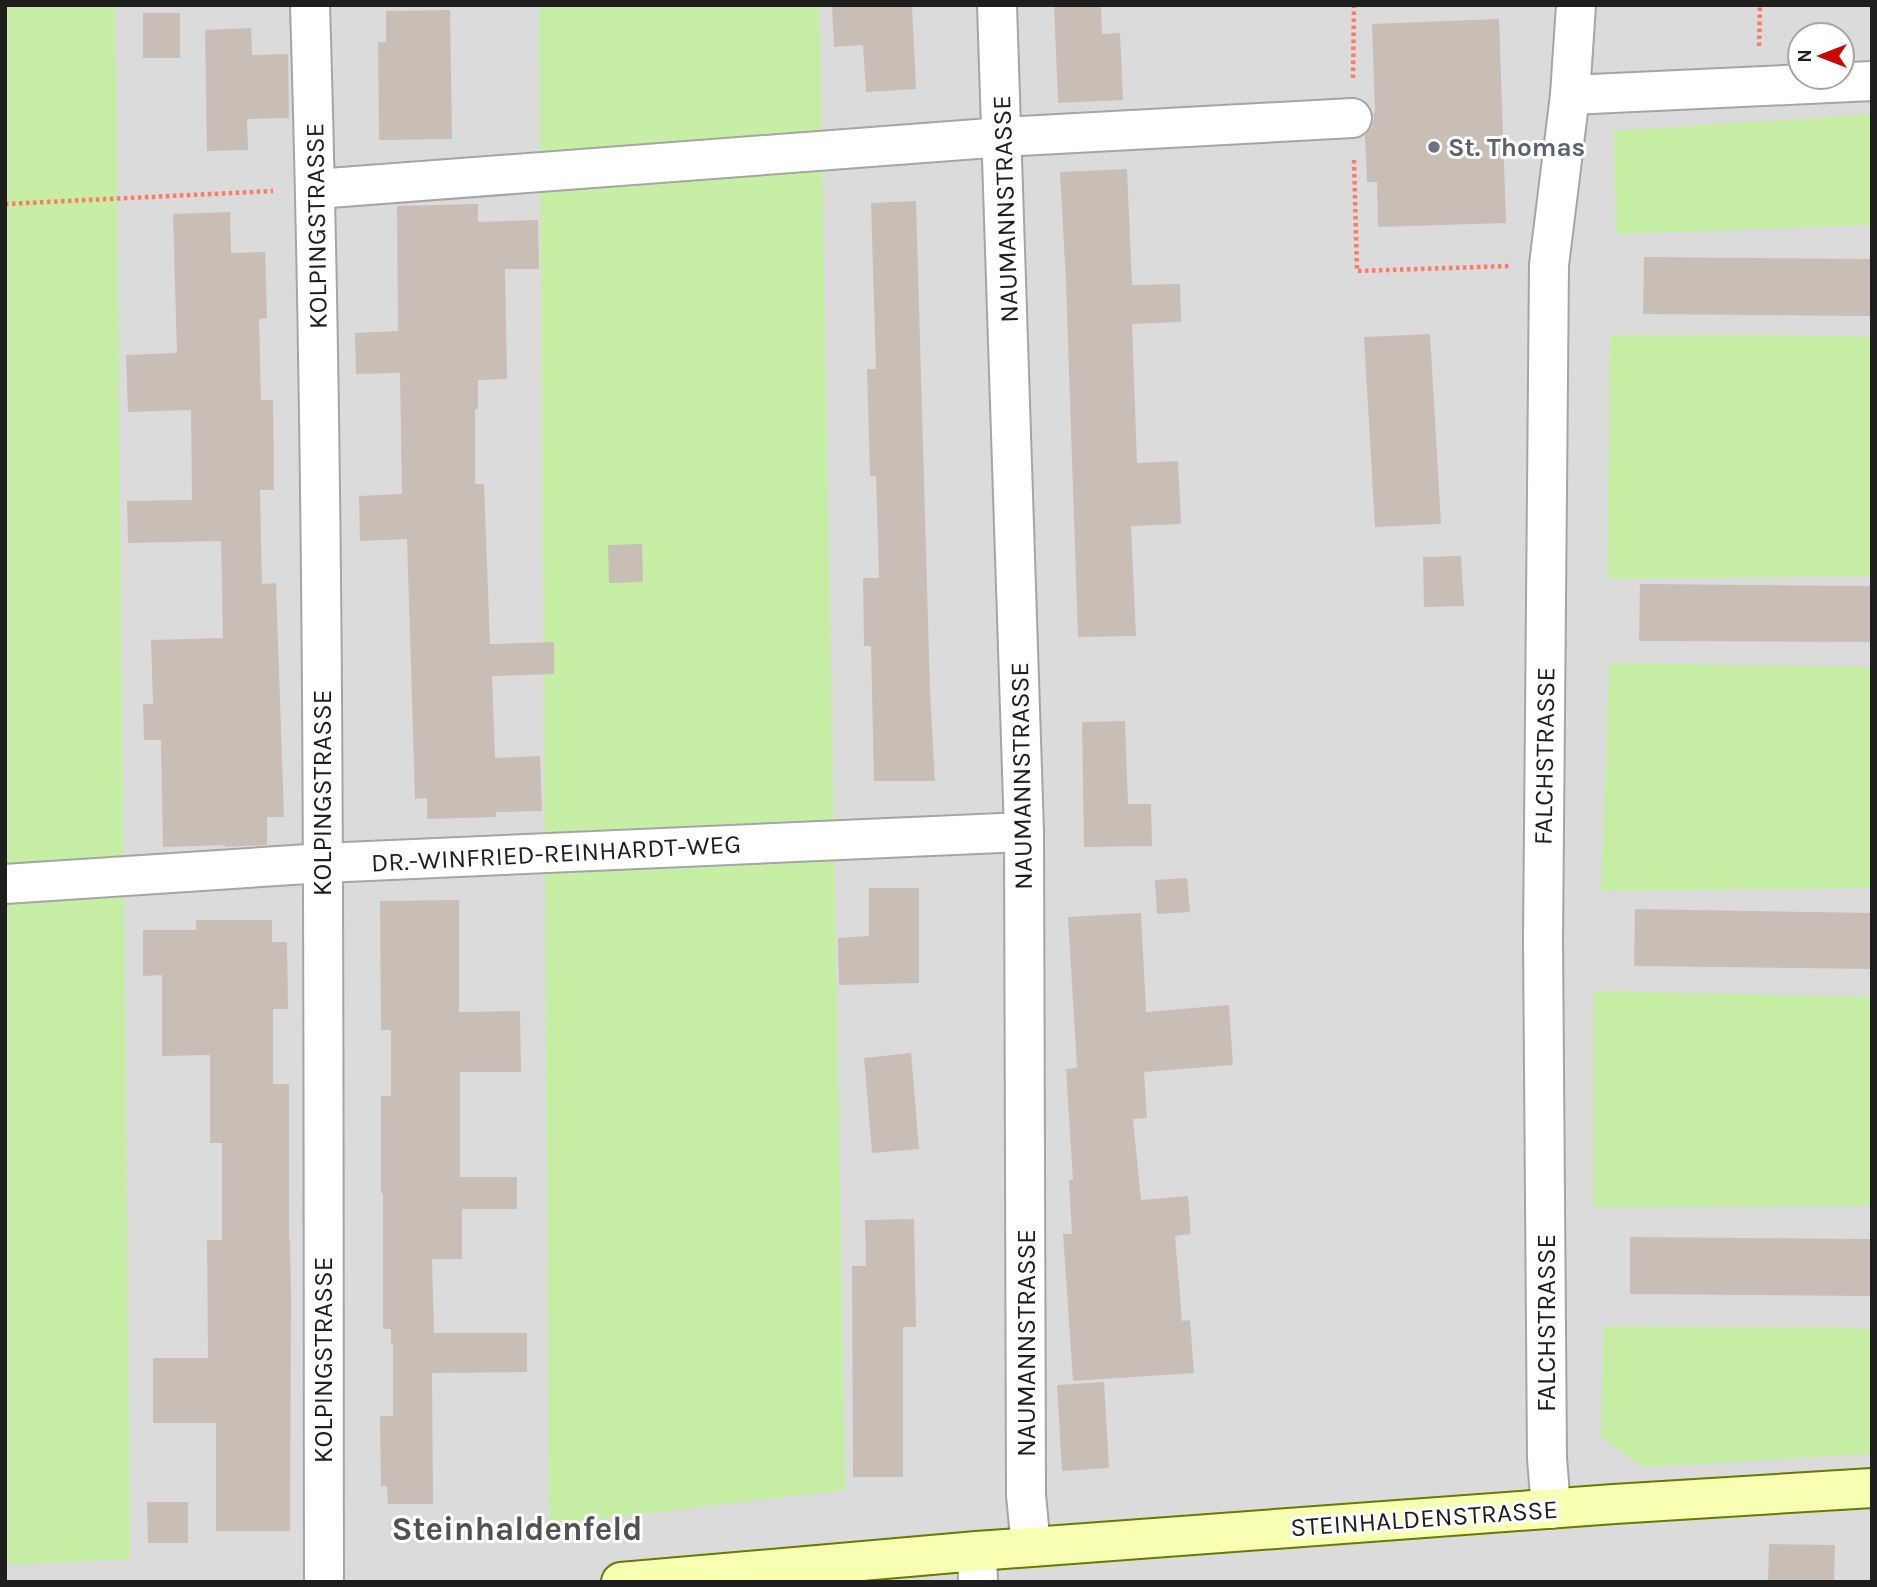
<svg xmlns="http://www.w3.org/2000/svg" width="1877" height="1587" viewBox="0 0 1877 1587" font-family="Karla,sans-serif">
<rect width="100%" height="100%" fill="#f0ece3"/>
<!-- residential -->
<path fill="#dcdbdb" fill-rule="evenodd" d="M 5,5 L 1872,5 L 1872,1582 L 5,1582 ZM 1800,35 L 1842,35 L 1842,77 L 1800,77 Z"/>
<!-- grass -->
<g fill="#c6eea5">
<path d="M 5,5 L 115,5 L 130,1559 L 5,1565 Z"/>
<path d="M 539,5 L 819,5 L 845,1490 L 549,1525 Z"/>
<path d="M 1872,114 L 1872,225 L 1616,234 L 1613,131 Z"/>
<path d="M 1610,335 L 1872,336 L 1872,576 L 1607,579 Z"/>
<path d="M 1609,663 L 1872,667 L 1872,888 L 1601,891 Z"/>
<path d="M 1593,991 L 1872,997 L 1872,1206 L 1593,1207 Z"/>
<path d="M 1603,1326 L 1872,1328 L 1872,1454 L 1642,1467 L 1601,1437 Z"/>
</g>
<!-- building -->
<g fill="#c8beb6">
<path d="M 832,5 L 912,5 L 916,89 L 866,92 L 863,45 L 834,47 Z"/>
<path d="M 1054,5 L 1101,5 L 1102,34 L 1120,33 L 1123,100 L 1058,103 Z"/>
<path d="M 450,10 L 452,139 L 379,140 L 378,42 L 386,42 L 386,11 Z"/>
<rect x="143" y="13" width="37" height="45"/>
<path d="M 1499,19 L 1506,223 L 1378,227 L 1377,182 L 1367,182 L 1365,135 L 1372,127 L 1374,117 L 1373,113 L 1375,113 L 1372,24 Z"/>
<path d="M 251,28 L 252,55 L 288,54 L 289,118 L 247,119 L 248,150 L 207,151 L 205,30 Z"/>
<path d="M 1127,169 L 1132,285 L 1180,284 L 1181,322 L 1132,324 L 1137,463 L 1178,461 L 1181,524 L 1131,526 L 1136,636 L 1078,637 L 1066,283 L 1060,172 Z"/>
<path d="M 916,201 L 930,692 L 935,781 L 874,781 L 871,646 L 864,646 L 863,578 L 879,578 L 876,476 L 870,476 L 867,369 L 876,369 L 871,203 Z"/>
<path d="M 478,204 L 478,222 L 538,220 L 539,269 L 505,269 L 507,379 L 478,380 L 478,409 L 475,409 L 475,484 L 484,484 L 490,644 L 554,642 L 554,674 L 492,676 L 495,758 L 540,756 L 542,811 L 496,812 L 496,817 L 427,819 L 427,798 L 415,799 L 407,539 L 360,541 L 359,496 L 402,494 L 400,373 L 356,374 L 355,333 L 398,331 L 397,206 Z"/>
<path d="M 230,212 L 231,253 L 265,252 L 267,318 L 259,319 L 261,400 L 273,400 L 274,490 L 260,490 L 262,584 L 276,583 L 284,817 L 267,817 L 267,845 L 225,847 L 225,845 L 163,847 L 161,740 L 144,740 L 143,704 L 153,704 L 151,640 L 223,638 L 221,541 L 128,543 L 127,501 L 192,500 L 191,410 L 128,412 L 126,355 L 177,353 L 173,214 Z"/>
<path d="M 1644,257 L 1872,259 L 1872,316 L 1643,314 Z"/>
<path d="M 1430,334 L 1441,524 L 1375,527 L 1364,337 Z"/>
<path d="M 642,544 L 643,582 L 609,583 L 608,545 Z"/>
<path d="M 1461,556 L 1464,606 L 1424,607 L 1423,557 Z"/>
<path d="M 1640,584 L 1872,586 L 1872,642 L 1639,641 Z"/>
<path d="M 1125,721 L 1128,804 L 1151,804 L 1152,846 L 1084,847 L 1082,722 Z"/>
<path d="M 1187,878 L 1190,912 L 1157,914 L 1155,880 Z"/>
<path d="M 869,888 L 919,888 L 919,983 L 839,985 L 838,938 L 869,936 Z"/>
<path d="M 459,900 L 459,1012 L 520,1011 L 521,1072 L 460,1072 L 460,1177 L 517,1177 L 517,1209 L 462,1209 L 462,1259 L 432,1259 L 434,1333 L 527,1333 L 527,1372 L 432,1373 L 433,1504 L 388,1504 L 387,1486 L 381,1486 L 380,1416 L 393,1416 L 393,1345 L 391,1345 L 391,1329 L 383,1329 L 383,1193 L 381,1193 L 381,1096 L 391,1096 L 391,1030 L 381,1030 L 380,901 Z"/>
<path d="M 1635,909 L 1872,913 L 1872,969 L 1634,966 Z"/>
<path d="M 1141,913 L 1146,1012 L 1229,1005 L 1233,1065 L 1144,1072 L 1147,1118 L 1133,1119 L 1141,1200 L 1188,1196 L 1191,1234 L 1175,1236 L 1182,1321 L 1190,1320 L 1194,1373 L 1073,1381 L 1063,1234 L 1072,1234 L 1069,1180 L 1073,1180 L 1066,1069 L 1077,1068 L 1068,917 Z"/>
<path d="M 196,920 L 272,920 L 272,942 L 287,942 L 288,1009 L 273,1009 L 273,1084 L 289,1084 L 289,1240 L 290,1240 L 291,1299 L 290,1531 L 216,1531 L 216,1423 L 153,1423 L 153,1358 L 208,1358 L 207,1240 L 222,1240 L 222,1143 L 210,1143 L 210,1055 L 162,1056 L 162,975 L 143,976 L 143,930 L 196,930 Z"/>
<path d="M 911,1053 L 919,1149 L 872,1153 L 864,1058 Z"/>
<path d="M 914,1219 L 916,1327 L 903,1327 L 903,1477 L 853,1477 L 852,1266 L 866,1266 L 865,1220 Z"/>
<path d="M 1630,1237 L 1872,1239 L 1872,1296 L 1630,1294 Z"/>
<path d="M 1104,1382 L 1109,1468 L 1062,1471 L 1057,1385 Z"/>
<path d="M 147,1502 L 188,1502 L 188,1543 L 148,1543 Z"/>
<path d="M 1769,1544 L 1835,1545 L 1834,1582 L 1768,1582 Z"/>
</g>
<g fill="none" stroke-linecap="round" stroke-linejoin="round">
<!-- street casing -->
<g stroke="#a5a5a5" stroke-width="42">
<g id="street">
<path d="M 310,5 C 326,531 323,1056 324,1582"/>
<path d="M 997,5 L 1024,832 L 1026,1495 L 1031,1547"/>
<path d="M 1570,95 L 1872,81"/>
<path d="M 316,189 L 1003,137 L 1352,118"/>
<path d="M 5,884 L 323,863 L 1024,832"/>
<path d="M 1551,1509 L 1547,1458 L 1543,939 L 1549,265 L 1570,95 L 1576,5"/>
<path d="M 977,1551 L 978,1582"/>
</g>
</g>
<!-- secondary casing -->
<g stroke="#697a00" stroke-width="42">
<path id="secondary" d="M 621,1582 L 977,1551 L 1614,1504 L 1872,1488"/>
</g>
<!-- path -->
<g stroke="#ff7965" stroke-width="4.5" stroke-dasharray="3.5 3.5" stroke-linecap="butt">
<path d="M 1759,46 L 1760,5"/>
<path d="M 1353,78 L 1354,5"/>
<path d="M 1354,160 L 1357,271 L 1510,266"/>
<path d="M 5,204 L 273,191"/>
</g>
<!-- street -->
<use href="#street" stroke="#fff" stroke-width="38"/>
<!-- secondary -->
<use href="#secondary" stroke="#f8feb2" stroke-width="38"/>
</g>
<!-- markers -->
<circle fill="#6b7280" stroke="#fff" stroke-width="2.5" cx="1434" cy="147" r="7"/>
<g text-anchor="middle" stroke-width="6" stroke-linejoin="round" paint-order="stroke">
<!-- worship labels -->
<g font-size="26" font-weight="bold" fill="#5b616d" stroke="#fff" text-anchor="start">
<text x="1448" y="156">St. Thomas</text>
</g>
<!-- street labels -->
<g font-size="26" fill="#1e1e1e" stroke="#fff">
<text transform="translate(1005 209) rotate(-92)" y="9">NAUMANNSTRASSE</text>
<text transform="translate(316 226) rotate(-91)" y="9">KOLPINGSTRASSE</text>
<text transform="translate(1544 756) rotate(-89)" y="9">FALCHSTRASSE</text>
<text transform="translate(1021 776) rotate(-91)" y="9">NAUMANNSTRASSE</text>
<text transform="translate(322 793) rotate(-90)" y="9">KOLPINGSTRASSE</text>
<text transform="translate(556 853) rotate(-3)" y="9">DR.-WINFRIED-REINHARDT-WEG</text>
<text transform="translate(1546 1323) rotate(-90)" y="9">FALCHSTRASSE</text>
<text transform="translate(1026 1343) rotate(-90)" y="9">NAUMANNSTRASSE</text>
<text transform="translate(323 1360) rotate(-90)" y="9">KOLPINGSTRASSE</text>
<text transform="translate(1424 1518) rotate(-4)" y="9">STEINHALDENSTRASSE</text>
</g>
<!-- district labels -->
<g font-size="33" font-weight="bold" fill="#515151" stroke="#fff">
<text x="517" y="1540">Steinhaldenfeld</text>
</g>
</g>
<!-- border -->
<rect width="1877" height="1587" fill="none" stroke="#1e1e1e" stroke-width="14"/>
<!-- north arrow -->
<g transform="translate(1821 56) rotate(270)"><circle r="33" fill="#ffffff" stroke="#a5a5a5" stroke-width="2"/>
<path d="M0-5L12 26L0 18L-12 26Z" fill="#cc0600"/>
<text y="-10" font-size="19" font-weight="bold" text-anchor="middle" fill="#1e1e1e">N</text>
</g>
</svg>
